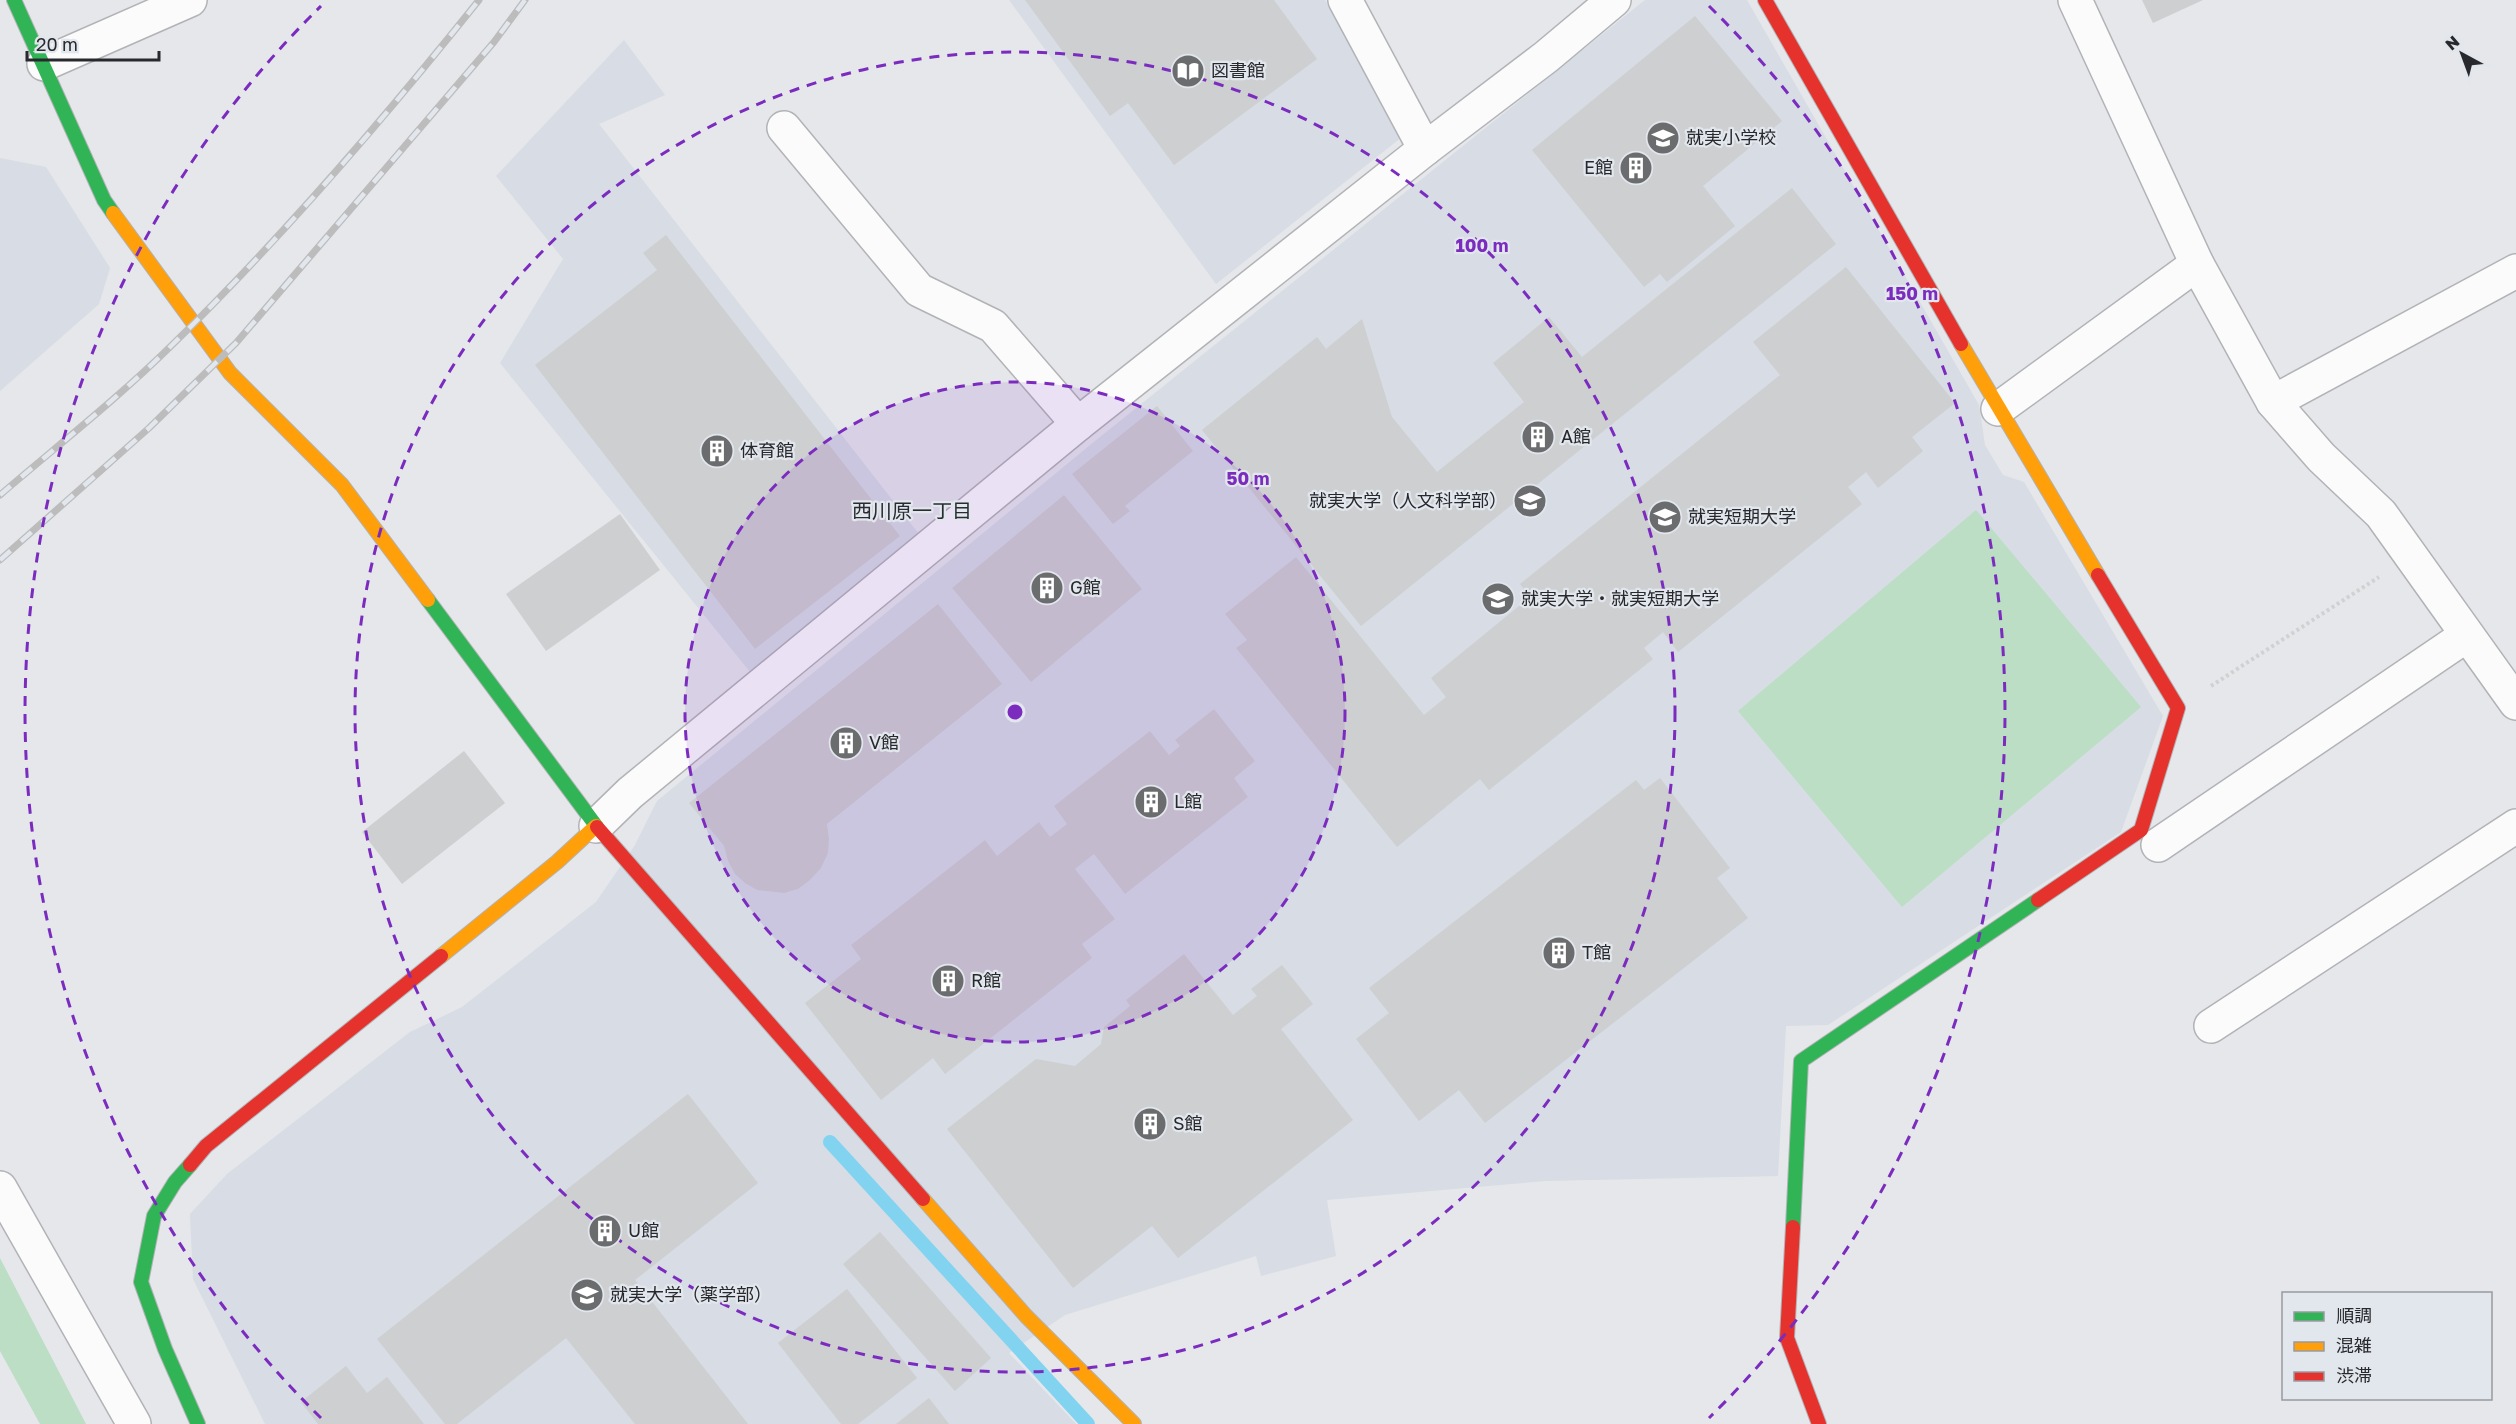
<svg xmlns="http://www.w3.org/2000/svg" width="2516" height="1424" viewBox="0 0 2516 1424" font-family="'Golos Text','Noto Sans JP',sans-serif">
<rect width="100%" height="100%" fill="#e5e7ea"/>
<!-- built -->
<g fill="#d7dce5">
<path d="M 1009,0 L 1325,0 L 1402,137 L 1216,284 Z"/>
<path d="M 1645,0 L 1747,0 L 1979,405 L 1985,445 L 2003,475 L 2024,482 L 2163,716 L 2121,832 L 1828,1025 L 1786,1026 L 1778,1176 L 1545,1181 L 1327,1200 L 1336,1256 L 1261,1276 L 1256,1256 L 1065,1315 L 1009,1353 L 1076,1424 L 265,1424 L 193,1279 L 190,1214 L 227,1174 L 410,1032 L 462,1007 L 596,902 L 635,845 L 657,801 L 1095,441 Z"/>
<path d="M 624,40 L 665,95 L 599,124 L 919,534 L 750,672 L 500,363 L 563,259 L 496,176 Z"/>
<path d="M 0,158 L 46,167 L 110,268 L 99,304 L 0,391 Z"/>
</g>
<!-- green -->
<g fill="#bcdec4">
<path d="M 1976,510 L 2141,707 L 1902,907 L 1738,711 Z"/>
<path d="M 0,1258 L 86,1424 L 40,1424 L 0,1351 Z"/>
</g>
<g fill="none" stroke-linecap="round" stroke-linejoin="round">
<!-- stream -->
<path stroke="#82d3f0" stroke-width="14" d="M 830,1142 L 1088,1424"/>
</g>
<!-- building -->
<g fill="#cecfd1">
<path d="M 1025,0 L 1274,0 L 1317,59 L 1174,165 L 1128,103 L 1110,116 Z"/>
<path d="M 2142,0 L 2203,0 L 2153,23 Z"/>
<path d="M 1695,16 L 1782,121 L 1703,186 L 1735,226 L 1667,282 L 1660,274 L 1644,287 L 1532,150 Z"/>
<path d="M 1792,188 L 1836,244 L 1361,626 L 1202,430 L 1317,337 L 1326,349 L 1362,319 L 1392,417 L 1437,472 L 1524,402 L 1493,363 L 1549,317 L 1582,357 Z"/>
<path d="M 666,235 L 900,536 L 755,649 L 535,365 L 657,270 L 643,253 Z"/>
<path d="M 1846,267 L 1955,403 L 1912,437 L 1923,451 L 1878,488 L 1866,472 L 1848,487 L 1862,504 L 1678,652 L 1663,632 L 1644,648 L 1653,659 L 1489,790 L 1480,779 L 1397,847 L 1236,648 L 1247,640 L 1225,614 L 1296,557 L 1424,715 L 1446,697 L 1431,678 L 1530,597 L 1520,584 L 1780,375 L 1753,342 Z"/>
<path d="M 1157,406 L 1193,451 L 1125,506 L 1130,511 L 1113,524 L 1072,474 Z"/>
<path d="M 1064,495 L 1142,589 L 1031,682 L 952,588 Z"/>
<path d="M 620,514 L 660,570 L 546,651 L 506,594 Z"/>
<path d="M 938,604 L 1002,684 L 827,824 L 829,839 L 828,853 L 821,868 L 810,880 L 798,889 L 784,893 L 757,890 L 745,883 L 735,874 L 728,861 L 724,846 L 689,803 Z"/>
<path d="M 1214,709 L 1255,761 L 1234,778 L 1248,797 L 1125,894 L 1094,854 L 1075,869 L 1115,919 L 1082,944 L 1092,958 L 945,1074 L 933,1058 L 881,1100 L 805,1003 L 861,959 L 851,945 L 985,840 L 997,856 L 1039,822 L 1050,837 L 1067,824 L 1054,806 L 1150,731 L 1169,755 L 1180,746 L 1175,740 Z"/>
<path d="M 464,751 L 505,803 L 402,884 L 362,832 Z"/>
<path d="M 1660,778 L 1730,868 L 1717,878 L 1748,918 L 1485,1123 L 1459,1090 L 1419,1121 L 1356,1039 L 1389,1013 L 1369,988 L 1636,780 L 1644,790 Z"/>
<path d="M 1184,954 L 1233,1015 L 1257,996 L 1251,989 L 1282,965 L 1313,1004 L 1281,1029 L 1353,1120 L 1178,1258 L 1152,1226 L 1073,1288 L 947,1129 L 1036,1059 L 1075,1066 L 1101,1044 L 1104,1027 L 1130,1006 L 1126,1000 Z"/>
<path d="M 688,1094 L 758,1183 L 635,1280 L 748,1424 L 635,1424 L 566,1338 L 457,1424 L 445,1424 L 377,1339 Z"/>
<path d="M 880,1232 L 991,1358 L 955,1391 L 843,1264 Z"/>
<path d="M 847,1289 L 917,1378 L 858,1424 L 841,1424 L 778,1343 Z"/>
<path d="M 346,1366 L 367,1393 L 387,1377 L 424,1424 L 318,1424 L 301,1402 Z"/>
<path d="M 929,1398 L 949,1424 L 896,1424 Z"/>
</g>
<g fill="none" stroke-linecap="round" stroke-linejoin="round">
<!-- street casing -->
<g stroke="#b2b3b6" stroke-width="36">
<g id="street">
<path d="M 1345,0 L 1425,149"/>
<path d="M 2075,0 L 2197,264 L 2273,402 L 2321,457 L 2381,514 L 2516,703"/>
<path d="M 44,64 L 190,0"/>
<path d="M 784,128 L 919,290 L 993,326 L 1078,424"/>
<path d="M 2273,402 L 2516,271"/>
<path d="M 1998,409 L 2197,264"/>
<path d="M 596,826 L 630,793 L 1078,424 L 1425,149 L 1546,57 L 1614,0"/>
<path d="M 2158,845 L 2467,635"/>
<path d="M 2211,1026 L 2516,826"/>
<path d="M 0,1188 L 134,1424"/>
</g>
</g>
<!-- fast casing -->
<g stroke="#b2b3b6" stroke-width="16">
<g id="fast">
<path d="M 14,0 L 104,200 L 113,213"/>
<path d="M 428,600 L 597,827"/>
<path d="M 190,1165 L 175,1182 L 154,1216 L 141,1282 L 165,1349 L 198,1424"/>
<path d="M 1793,1227 L 1801,1061 L 2038,900"/>
</g>
</g>
<!-- slow casing -->
<g stroke="#b2b3b6" stroke-width="16">
<g id="slow">
<path d="M 113,213 L 230,373 L 342,485 L 428,600"/>
<path d="M 1961,344 L 2098,575"/>
<path d="M 441,956 L 557,862 L 596,826"/>
<path d="M 923,1199 L 1026,1316 L 1134,1424"/>
</g>
</g>
<!-- jam casing -->
<g stroke="#b2b3b6" stroke-width="16">
<g id="jam">
<path d="M 1765,0 L 1961,344"/>
<path d="M 597,827 L 923,1199"/>
<path d="M 2038,900 L 2141,830 L 2178,708 L 2098,575"/>
<path d="M 190,1165 L 206,1146 L 441,956"/>
<path d="M 1793,1227 L 1787,1338 L 1819,1424"/>
</g>
</g>
<!-- path -->
<path stroke="#d1d1d2" stroke-width="4" stroke-dasharray="3 3" stroke-linecap="butt" d="M 2211,686 L 2379,577"/>
<!-- street -->
<use href="#street" stroke="#fbfbfc" stroke-width="33"/>
<!-- fast -->
<use href="#fast" stroke="#30b455" stroke-width="14"/>
<!-- slow -->
<use href="#slow" stroke="#ff9f0a" stroke-width="14"/>
<!-- jam -->
<use href="#jam" stroke="#e5322d" stroke-width="14"/>
<!-- rail casing -->
<g stroke="#bcbcbd" stroke-width="7">
<g id="rail">
<path d="M 0,495 C 57,446 117,399 171,346 C 281,239 383,120 479,0"/>
<path d="M 0,560 L 149,428 L 236,343 L 494,42 L 525,0"/>
</g>
</g>
<!-- rail -->
<use href="#rail" stroke="#e2e6ed" stroke-width="4.5" stroke-dasharray="14" stroke-linecap="butt"/>
</g>
<!-- distance rings -->
<circle cx="1015" cy="712" r="330" fill="#7b2cbf" fill-opacity=".12"/>
<g fill="none" stroke="#7b2cbf" stroke-width="3" stroke-dasharray="10 8">
<circle cx="1015" cy="712" r="330"/>
<circle cx="1015" cy="712" r="660"/>
<path d="M321 1418A990 990 0 0 1 321 6M1709 6A990 990 0 0 1 1709 1418"/>
</g>
<!-- icons -->
<defs>
<g id="library-disc" transform="scale(1.725)"><circle r="9.5" fill="#6a6c6e" stroke="#e2e6ed"/><path d="M-6-4Q-3-5.5-.7-3.5V5Q-3 3-6 4ZM6-4Q3-5.5 .7-3.5V5Q3 3 6 4Z" fill="#fff"/></g>
<g id="school-disc" transform="scale(1.725)"><circle r="9.5" fill="#6a6c6e" stroke="#e2e6ed"/><path d="M0-5L7-2L0 1L-7-2ZM-4 1L0 2.5L4 1V4Q0 6-4 4Z" fill="#fff"/></g>
<g id="building-disc" transform="scale(1.725)"><circle r="9.5" fill="#6a6c6e" stroke="#e2e6ed"/><path d="M-4-6H4V6H1V3H-1V6H-4ZM-2.5-4.3h1.7v1.8h-1.7ZM.8-4.3h1.7v1.8H.8ZM-2.5-1h1.7V.8h-1.7ZM.8-1h1.7V.8H.8Z" fill="#fff"/></g>
<g id="university-disc" transform="scale(1.725)"><circle r="9.5" fill="#6a6c6e" stroke="#e2e6ed"/><path d="M0-5L7-2L0 1L-7-2ZM-4 1L0 2.5L4 1V4Q0 6-4 4Z" fill="#fff"/></g>
</defs>
<g fill-rule="evenodd">
<use href="#library-disc" x="1188" y="71"/>
<use href="#school-disc" x="1663" y="138"/>
<use href="#building-disc" x="1636" y="168"/>
<use href="#building-disc" x="1538" y="437"/>
<use href="#building-disc" x="717" y="451"/>
<use href="#university-disc" x="1530" y="501"/>
<use href="#university-disc" x="1665" y="517"/>
<use href="#building-disc" x="1047" y="588"/>
<use href="#university-disc" x="1498" y="599"/>
<use href="#building-disc" x="846" y="743"/>
<use href="#building-disc" x="1151" y="802"/>
<use href="#building-disc" x="1559" y="953"/>
<use href="#building-disc" x="948" y="981"/>
<use href="#building-disc" x="1150" y="1124"/>
<use href="#building-disc" x="605" y="1231"/>
<use href="#university-disc" x="587" y="1295"/>
</g>
<g text-anchor="middle" stroke-width="4.5" stroke-linejoin="round" paint-order="stroke">
<!-- poi labels -->
<g font-size="18" fill="#28292c" stroke="#e2e6ed" text-anchor="start">
<text x="1211" y="77">図書館</text>
<text x="1686" y="144">就実小学校</text>
<text x="1613" y="174" text-anchor="end">E館</text>
<text x="1561" y="443">A館</text>
<text x="740" y="457">体育館</text>
<text x="1507" y="507" text-anchor="end">就実大学（人文科学部）</text>
<text x="1688" y="523">就実短期大学</text>
<text x="1070" y="594">G館</text>
<text x="1521" y="605">就実大学・就実短期大学</text>
<text x="869" y="749">V館</text>
<text x="1174" y="808">L館</text>
<text x="1582" y="959">T館</text>
<text x="971" y="987">R館</text>
<text x="1173" y="1130">S館</text>
<text x="628" y="1237">U館</text>
<text x="610" y="1301">就実大学（薬学部）</text>
</g>
<!-- neighbourhood labels -->
<g font-size="20" fill="#282b31" stroke="#e2e6ed">
<text x="912" y="518">西川原一丁目</text>
</g>
</g>
<circle cx="1015" cy="712" r="9" fill="#7b2cbf" stroke="#e2e6ed" stroke-width="3"/>
<g font-size="18" text-anchor="middle" font-weight="bold" fill="#7b2cbf" stroke="#e2e6ed" stroke-width="4.5" stroke-linejoin="round" paint-order="stroke">
<text x="1482" y="252">100 m</text>
<text x="1912" y="300">150 m</text>
<text x="1248" y="485">50 m</text>
</g>
<!-- legend -->
<rect x="2282" y="1292" width="210" height="108" fill="#e2e6ed" stroke="#989aa0" stroke-width="1.5"/>
<rect x="2294" y="1312" width="30" height="9" fill="#30b455" stroke="#989aa0" stroke-width="1.5"/>
<text x="2336" y="1322" font-size="18" fill="#28292c">順調</text>
<rect x="2294" y="1342" width="30" height="9" fill="#ff9f0a" stroke="#989aa0" stroke-width="1.5"/>
<text x="2336" y="1352" font-size="18" fill="#28292c">混雑</text>
<rect x="2294" y="1372" width="30" height="9" fill="#e5322d" stroke="#989aa0" stroke-width="1.5"/>
<text x="2336" y="1382" font-size="18" fill="#28292c">渋滞</text>
<!-- north arrow -->
<g transform="translate(2462 54) rotate(319)" stroke="#e2e6ed" stroke-width="4.5" paint-order="stroke">
<path d="M0-4.5L10 22L0 15L-10 22Z" fill="#28292c"/>
<text y="-9" font-size="16" font-weight="bold" text-anchor="middle" fill="#28292c">N</text>
</g>
<!-- scale -->
<path d="M27 51v9h132v-9" fill="none" stroke="#28292c" stroke-width="3"/>
<text x="36" y="51" font-size="18" fill="#28292c" stroke="#e2e6ed" stroke-width="4.5" paint-order="stroke">20 m</text>
</svg>
